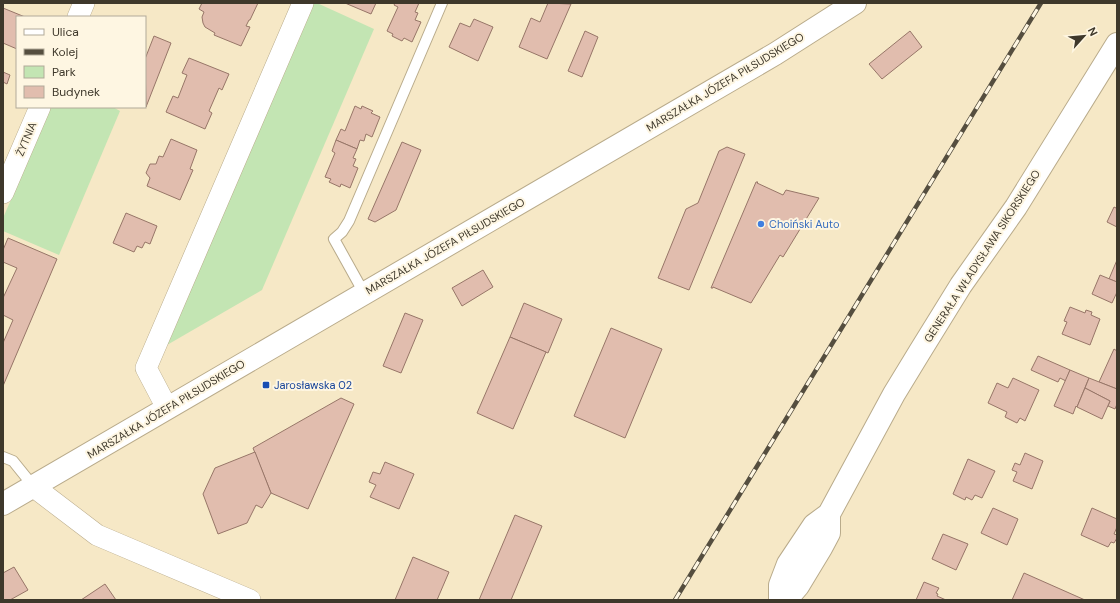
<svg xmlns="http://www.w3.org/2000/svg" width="1120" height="603" viewBox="0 0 1120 603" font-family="'DM Sans',sans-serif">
<rect width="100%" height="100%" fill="#f6e8c6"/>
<!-- green -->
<g fill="#c3e5b3">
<path d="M 314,3 L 317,3 L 374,29 L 262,290 L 167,345 Z"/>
<path d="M 51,107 L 113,107 L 120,111 L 59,255 L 3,231 L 3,218 Z"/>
</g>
<!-- building -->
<g fill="#e1bdae" stroke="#977668">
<path d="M 202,3 L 258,3 L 250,20 L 249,20 L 246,26 L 250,27 L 241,46 L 214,35 L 215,33 L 205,27 L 203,23 L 202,17 L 204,12 L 199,9 Z"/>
<path d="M 345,3 L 376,3 L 371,14 Z"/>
<path d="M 395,3 L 419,3 L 415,12 L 418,13 L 415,20 L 421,22 L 412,42 L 404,38 L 402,41 L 392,36 L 393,34 L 387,31 L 398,7 L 394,5 Z"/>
<path d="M 548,3 L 571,4 L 547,59 L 519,47 L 531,18 L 540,22 Z"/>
<path d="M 3,8 L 25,17 L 17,17 L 17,49 L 3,43 Z"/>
<path d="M 474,19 L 493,27 L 478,61 L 449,47 L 460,23 L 470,27 Z"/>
<path d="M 585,31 L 598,37 L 582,77 L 568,71 Z"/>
<path d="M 910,31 L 922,47 L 882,79 L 869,64 Z"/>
<path d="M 154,36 L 171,43 L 146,107 L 145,59 Z"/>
<path d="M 189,58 L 229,74 L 222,90 L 219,88 L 209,111 L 212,113 L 205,129 L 166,112 L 173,96 L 178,98 L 187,75 L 182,73 Z"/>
<path d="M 3,72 L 10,75 L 7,84 L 3,82 Z"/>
<path d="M 355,106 L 361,109 L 362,106 L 373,111 L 371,113 L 380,117 L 372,137 L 366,134 L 364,141 L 360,140 L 357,149 L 336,140 L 341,129 L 345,131 Z"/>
<path d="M 171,139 L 197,150 L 190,169 L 193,170 L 180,200 L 147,186 L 150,178 L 146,173 L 150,164 L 156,164 L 159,156 L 163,157 Z"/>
<path d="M 336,140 L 357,149 L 353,158 L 356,159 L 353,166 L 358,168 L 350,188 L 341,184 L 340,187 L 329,182 L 331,179 L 325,177 L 335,153 L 332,151 Z"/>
<path d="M 402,142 L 421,150 L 396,210 L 375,222 L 368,219 Z"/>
<path d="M 727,147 L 745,154 L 689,290 L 658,278 L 686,209 L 698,203 L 719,151 Z"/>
<path d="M 756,182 L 758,182 L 757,183 L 783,195 L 786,190 L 819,198 L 783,257 L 780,255 L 751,303 L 713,287 L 713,288 L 711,288 Z"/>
<path d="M 1114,207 L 1116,208 L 1117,207 L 1117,227 L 1107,222 Z"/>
<path d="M 126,213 L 157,226 L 150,244 L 145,242 L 142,248 L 137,246 L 134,252 L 113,243 Z"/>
<path d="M 8,238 L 57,259 L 3,386 L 3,343 L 13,320 L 3,315 L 3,298 L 17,268 L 3,262 L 3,250 Z"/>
<path d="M 1117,260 L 1117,282 L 1109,279 Z"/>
<path d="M 483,270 L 493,287 L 462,306 L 452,288 Z"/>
<path d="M 1100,275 L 1117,282 L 1117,292 L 1112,303 L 1092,294 Z"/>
<path d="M 524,303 L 562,319 L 548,353 L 510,337 Z"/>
<path d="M 1070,307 L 1085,313 L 1086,310 L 1092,312 L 1091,315 L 1100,319 L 1090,345 L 1062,334 L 1067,322 L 1064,321 Z"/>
<path d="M 405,313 L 423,320 L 401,373 L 383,366 Z"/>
<path d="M 611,328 L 662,349 L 625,438 L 574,416 Z"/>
<path d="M 510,337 L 546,352 L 513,429 L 477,413 Z"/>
<path d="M 1114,349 L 1117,351 L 1117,389 L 1099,382 Z"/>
<path d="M 1038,356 L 1070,370 L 1066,381 L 1060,378 L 1058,382 L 1031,370 Z"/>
<path d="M 1070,370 L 1089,378 L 1077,407 L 1076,406 L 1073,414 L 1054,406 Z"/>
<path d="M 1013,378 L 1039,390 L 1025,421 L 1020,418 L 1017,423 L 1005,417 L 1007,412 L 988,403 L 997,383 L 1008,388 Z"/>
<path d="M 1089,378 L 1117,389 L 1117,404 L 1115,409 L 1108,406 L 1110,401 L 1085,388 Z"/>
<path d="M 1085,388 L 1110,401 L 1102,419 L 1077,407 Z"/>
<path d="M 341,398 L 354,404 L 308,509 L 271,493 L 253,448 Z"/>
<path d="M 255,452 L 271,493 L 262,508 L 256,505 L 247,523 L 218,534 L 203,494 L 215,468 Z"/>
<path d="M 1025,453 L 1043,461 L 1032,489 L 1013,481 L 1017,472 L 1012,470 L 1015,463 L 1020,465 Z"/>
<path d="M 968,459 L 995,471 L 982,498 L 975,495 L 972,500 L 966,497 L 965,500 L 953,494 Z"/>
<path d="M 385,462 L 414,474 L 399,509 L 370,497 L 376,485 L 369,482 L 373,472 L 380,474 Z"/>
<path d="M 993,508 L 1018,519 L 1007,545 L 981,533 Z"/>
<path d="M 1092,508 L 1117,519 L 1117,527 L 1114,534 L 1117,535 L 1117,538 L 1114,543 L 1111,542 L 1108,547 L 1081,535 Z"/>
<path d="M 515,515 L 542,526 L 511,600 L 479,600 Z"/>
<path d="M 943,534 L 968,544 L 956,570 L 932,559 Z"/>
<path d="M 413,557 L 449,572 L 437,600 L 395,600 Z"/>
<path d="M 14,567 L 28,590 L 10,600 L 3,600 L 3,573 Z"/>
<path d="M 1024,573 L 1085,600 L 1012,600 Z"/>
<path d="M 924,582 L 939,588 L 936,593 L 938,594 L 937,596 L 946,600 L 916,600 Z"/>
<path d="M 105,584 L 116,600 L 81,600 Z"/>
</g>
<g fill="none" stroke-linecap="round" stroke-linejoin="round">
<!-- lane casing -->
<g stroke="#b9ab8b" stroke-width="12">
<g id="lane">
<path d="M 364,293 L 334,239 L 342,232 L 349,221 L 442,3"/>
<path d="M 3,457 L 13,461 L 34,487"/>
</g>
</g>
<!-- street casing -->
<g stroke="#b9ab8b" stroke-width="22">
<g id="street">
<path d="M 78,17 L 84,3"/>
<path d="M 3,193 L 40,107"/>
<path d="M 167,408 L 146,368 L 303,3"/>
<path d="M 34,487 L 97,535 L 250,600"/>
</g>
</g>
<!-- secondary casing -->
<g stroke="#b9ab8b" stroke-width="24">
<g id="secondary">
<path d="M 3,504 L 775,54 L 855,3"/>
<path d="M 780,600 L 780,585 L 788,564 L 814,525 L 829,514 L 894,394 L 919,353 L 961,285 L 1016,207 L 1117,44"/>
<path d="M 786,600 L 798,586 L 821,548 L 829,533 L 829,514"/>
</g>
</g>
<!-- lane -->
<use href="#lane" stroke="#fff" stroke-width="10"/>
<!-- street -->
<use href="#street" stroke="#fff" stroke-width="21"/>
<!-- secondary -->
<use href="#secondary" stroke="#fff" stroke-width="22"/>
<!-- rail casing -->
<g stroke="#554e3f" stroke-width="4.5">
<path id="rail" d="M 675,600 L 1041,3"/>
</g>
<!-- rail -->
<use href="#rail" stroke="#fef6e2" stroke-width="3" stroke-dasharray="9" stroke-linecap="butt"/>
</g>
<!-- markers -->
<circle fill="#3f7fe0" stroke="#fef6e2" stroke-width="1.5" cx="761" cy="224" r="4"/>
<rect fill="#1a4fb4" stroke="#fef6e2" stroke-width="1.5" x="262" y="381" width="8" height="8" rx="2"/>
<g text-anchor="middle" stroke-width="4" stroke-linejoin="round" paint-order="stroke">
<!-- street labels -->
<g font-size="11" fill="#3e382b" stroke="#fef6e2">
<text transform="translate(725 82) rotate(-31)" y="4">MARSZAŁKA JÓZEFA PIŁSUDSKIEGO</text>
<text transform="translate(26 139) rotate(-67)" y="4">ŻYTNIA</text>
<text transform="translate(445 246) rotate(-30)" y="4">MARSZAŁKA JÓZEFA PIŁSUDSKIEGO</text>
<text transform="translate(982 256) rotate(-57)" y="4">GENERAŁA WŁADYSŁAWA SIKORSKIEGO</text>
<text transform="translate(166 409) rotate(-31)" y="4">MARSZAŁKA JÓZEFA PIŁSUDSKIEGO</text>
</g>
<!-- shop labels -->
<g font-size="11" fill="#366cbe" stroke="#fef6e2" text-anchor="start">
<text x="769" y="228">Choiński Auto</text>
</g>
<!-- transit labels -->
<g font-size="11" fill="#164399" stroke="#fef6e2" text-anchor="start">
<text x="274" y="389">Jarosławska 02</text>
</g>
</g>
<!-- border -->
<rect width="1120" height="603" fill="none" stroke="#3e382b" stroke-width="8"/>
<!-- legend -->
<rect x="16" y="16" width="130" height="92" fill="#fef6e2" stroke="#b1aa99"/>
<rect x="24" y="29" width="20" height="6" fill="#ffffff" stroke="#b1aa99"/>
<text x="52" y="36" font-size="12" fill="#3e382b">Ulica</text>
<rect x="24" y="49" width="20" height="6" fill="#554e3f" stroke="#b1aa99"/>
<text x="52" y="56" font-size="12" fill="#3e382b">Kolej</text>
<rect x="24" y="66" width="20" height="12" fill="#c3e5b3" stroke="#b1aa99"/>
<text x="52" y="76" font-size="12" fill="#3e382b">Park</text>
<rect x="24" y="86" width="20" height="12" fill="#e1bdae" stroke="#b1aa99"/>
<text x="52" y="96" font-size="12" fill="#3e382b">Budynek</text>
<!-- north arrow -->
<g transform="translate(1084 36) rotate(63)" stroke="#fef6e2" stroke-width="3" paint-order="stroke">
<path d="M0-3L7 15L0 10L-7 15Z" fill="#3e382b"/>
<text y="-6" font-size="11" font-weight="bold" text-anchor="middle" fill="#3e382b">N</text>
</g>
</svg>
